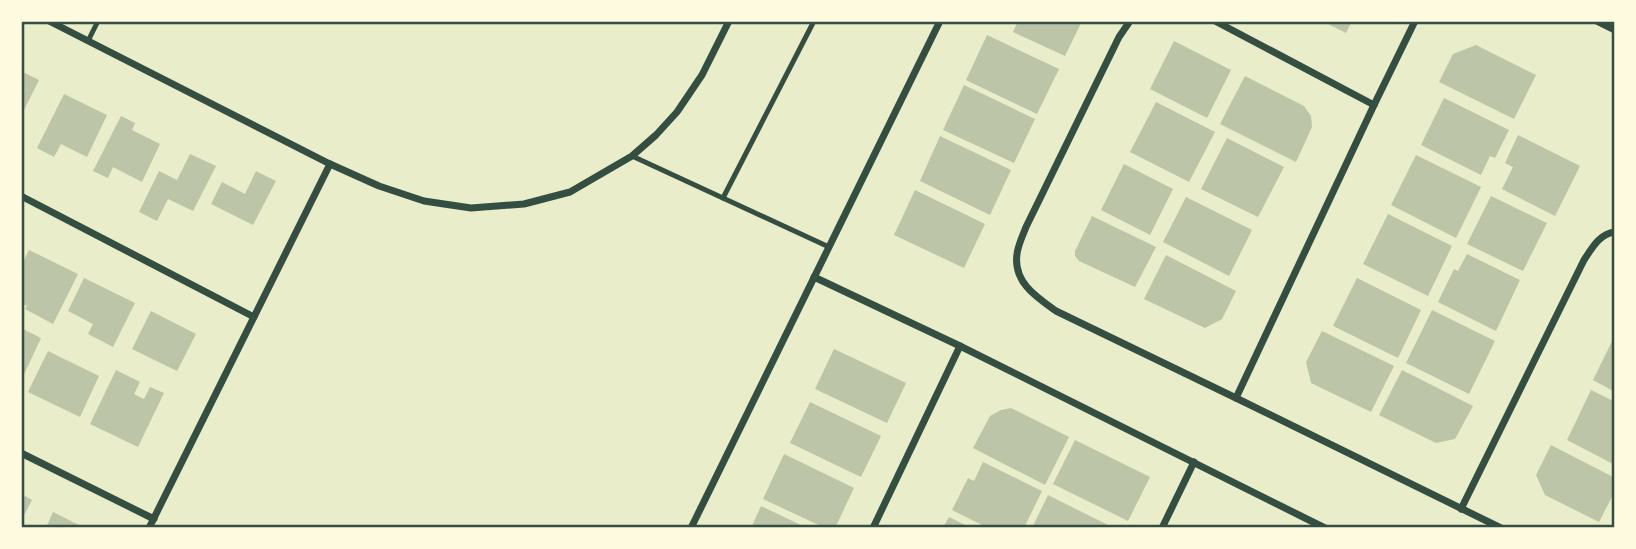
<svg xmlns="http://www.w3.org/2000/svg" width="1636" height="549" viewBox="0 0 1636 549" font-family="'Varela Round',sans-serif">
<rect width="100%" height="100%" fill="#e9edc9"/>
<!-- building -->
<g fill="#bcc5a7">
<path d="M 1018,21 L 1082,21 L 1065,56 L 1013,32 Z"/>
<path d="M 1322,21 L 1352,21 L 1346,33 Z"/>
<path d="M 987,35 L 1059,69 L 1037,114 L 966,80 Z"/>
<path d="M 1174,41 L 1231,70 L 1207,118 L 1150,89 Z"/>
<path d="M 1476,45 L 1536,75 L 1514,119 L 1439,82 L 1453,54 Z"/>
<path d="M 21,71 L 39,80 L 21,116 Z"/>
<path d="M 1245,76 L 1304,106 L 1311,116 L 1312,127 L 1296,162 L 1220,124 Z"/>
<path d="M 964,85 L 1035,119 L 1014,163 L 943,130 Z"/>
<path d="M 64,94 L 107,115 L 87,157 L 61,144 L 54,157 L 37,148 Z"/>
<path d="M 1444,98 L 1509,130 L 1495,158 L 1490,156 L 1481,175 L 1421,145 Z"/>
<path d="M 1156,102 L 1215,132 L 1189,182 L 1130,152 Z"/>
<path d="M 121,116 L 135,123 L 132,130 L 160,144 L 142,182 L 113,167 L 108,178 L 93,171 Z"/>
<path d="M 1518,135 L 1580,166 L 1555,216 L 1502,189 L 1513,167 L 1505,163 Z"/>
<path d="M 940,136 L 1011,170 L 990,215 L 920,181 Z"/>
<path d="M 1227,138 L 1284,167 L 1258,217 L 1201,189 Z"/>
<path d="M 190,154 L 216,166 L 193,211 L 168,199 L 157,221 L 139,212 L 159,171 L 177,180 Z"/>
<path d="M 1416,155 L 1481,187 L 1456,238 L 1391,205 Z"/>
<path d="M 1124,164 L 1173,189 L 1150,235 L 1101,210 Z"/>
<path d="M 256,171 L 276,181 L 253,225 L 211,204 L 222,182 L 245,194 Z"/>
<path d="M 915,190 L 985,224 L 964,268 L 894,235 Z"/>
<path d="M 1491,196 L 1547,223 L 1523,271 L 1467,244 Z"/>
<path d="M 1186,197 L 1252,230 L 1229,276 L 1163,242 Z"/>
<path d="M 1388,214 L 1452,246 L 1428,296 L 1363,264 Z"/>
<path d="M 1092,216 L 1156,247 L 1135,287 L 1079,261 L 1075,256 L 1075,251 Z"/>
<path d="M 29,250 L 78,274 L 53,324 L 25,309 L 27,306 L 21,303 L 21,266 Z"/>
<path d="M 1467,254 L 1520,280 L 1496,331 L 1438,302 L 1454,269 L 1458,271 Z"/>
<path d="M 1166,255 L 1236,291 L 1222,319 L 1205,328 L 1144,299 Z"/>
<path d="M 84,278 L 135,303 L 113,347 L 88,334 L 93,324 L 68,311 Z"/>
<path d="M 1357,278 L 1421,310 L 1398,358 L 1333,326 Z"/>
<path d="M 1432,310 L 1495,341 L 1469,394 L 1406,363 Z"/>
<path d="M 151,311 L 196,334 L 177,371 L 132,349 Z"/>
<path d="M 21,328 L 41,338 L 21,381 Z"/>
<path d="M 1322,331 L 1394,366 L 1371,412 L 1311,383 L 1306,362 Z"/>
<path d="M 1615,335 L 1615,392 L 1593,380 Z"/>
<path d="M 834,349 L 906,383 L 887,423 L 815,389 Z"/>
<path d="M 48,351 L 99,376 L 80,417 L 28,392 Z"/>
<path d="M 116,370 L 140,382 L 134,394 L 144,399 L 150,387 L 164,393 L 138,447 L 90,424 Z"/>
<path d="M 1402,370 L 1473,406 L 1455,439 L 1436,443 L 1379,415 Z"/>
<path d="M 1591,390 L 1615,402 L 1615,465 L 1567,440 Z"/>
<path d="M 810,402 L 881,436 L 861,477 L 790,443 Z"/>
<path d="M 1011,408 L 1069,437 L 1045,485 L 973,448 L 990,416 L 1001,410 Z"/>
<path d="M 1075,440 L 1150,477 L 1128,521 L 1053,484 Z"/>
<path d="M 1551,445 L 1615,478 L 1615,491 L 1599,522 L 1545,495 L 1536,475 Z"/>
<path d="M 784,454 L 854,488 L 835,528 L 825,528 L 763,499 Z"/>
<path d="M 983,462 L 1042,491 L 1024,528 L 988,528 L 952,510 L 968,478 L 974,481 Z"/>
<path d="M 1048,495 L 1114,528 L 1032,528 Z"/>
<path d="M 25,496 L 32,500 L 21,521 L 21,501 Z"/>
<path d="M 761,506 L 807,528 L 751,528 Z"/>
<path d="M 53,512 L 81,526 L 80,528 L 46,528 Z"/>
<path d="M 949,517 L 971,528 L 943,528 Z"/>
</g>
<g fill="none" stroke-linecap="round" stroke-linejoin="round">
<!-- service -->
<g stroke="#344e41" stroke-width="5">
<path d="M 88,41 L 98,21"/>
<path d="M 632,156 L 829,247"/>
<path d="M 723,198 L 814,21"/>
</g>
<!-- minor -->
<g stroke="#344e41" stroke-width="7">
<path d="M 49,21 L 330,164 L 379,186 L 424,201 L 471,208 L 524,204 L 570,192 L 632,156 L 656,135 L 677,112 L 702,75 L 729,21"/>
<path d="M 1130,21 L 1119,37 L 1026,227 C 1023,235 1018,245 1017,254 C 1013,282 1036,297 1056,311 L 1236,398 L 1501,528"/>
<path d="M 1215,21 L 1374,105"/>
<path d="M 1597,21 L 1615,30"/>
<path d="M 21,196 L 254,317"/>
<path d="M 814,277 L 960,346 L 1325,528"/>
<path d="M 1236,398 L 1374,105 L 1415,21"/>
<path d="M 21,453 L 154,519"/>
<path d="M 1461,509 L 1584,260 C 1592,248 1599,234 1615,232"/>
<path d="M 149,528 L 330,164"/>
<path d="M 691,528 L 940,21"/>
<path d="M 873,528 L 960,346"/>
<path d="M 1162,528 L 1194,462"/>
</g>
</g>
<!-- border -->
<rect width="1636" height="549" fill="none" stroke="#fefae0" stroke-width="46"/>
<rect x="23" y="23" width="1590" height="503" fill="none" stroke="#344e41" stroke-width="2.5"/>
</svg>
